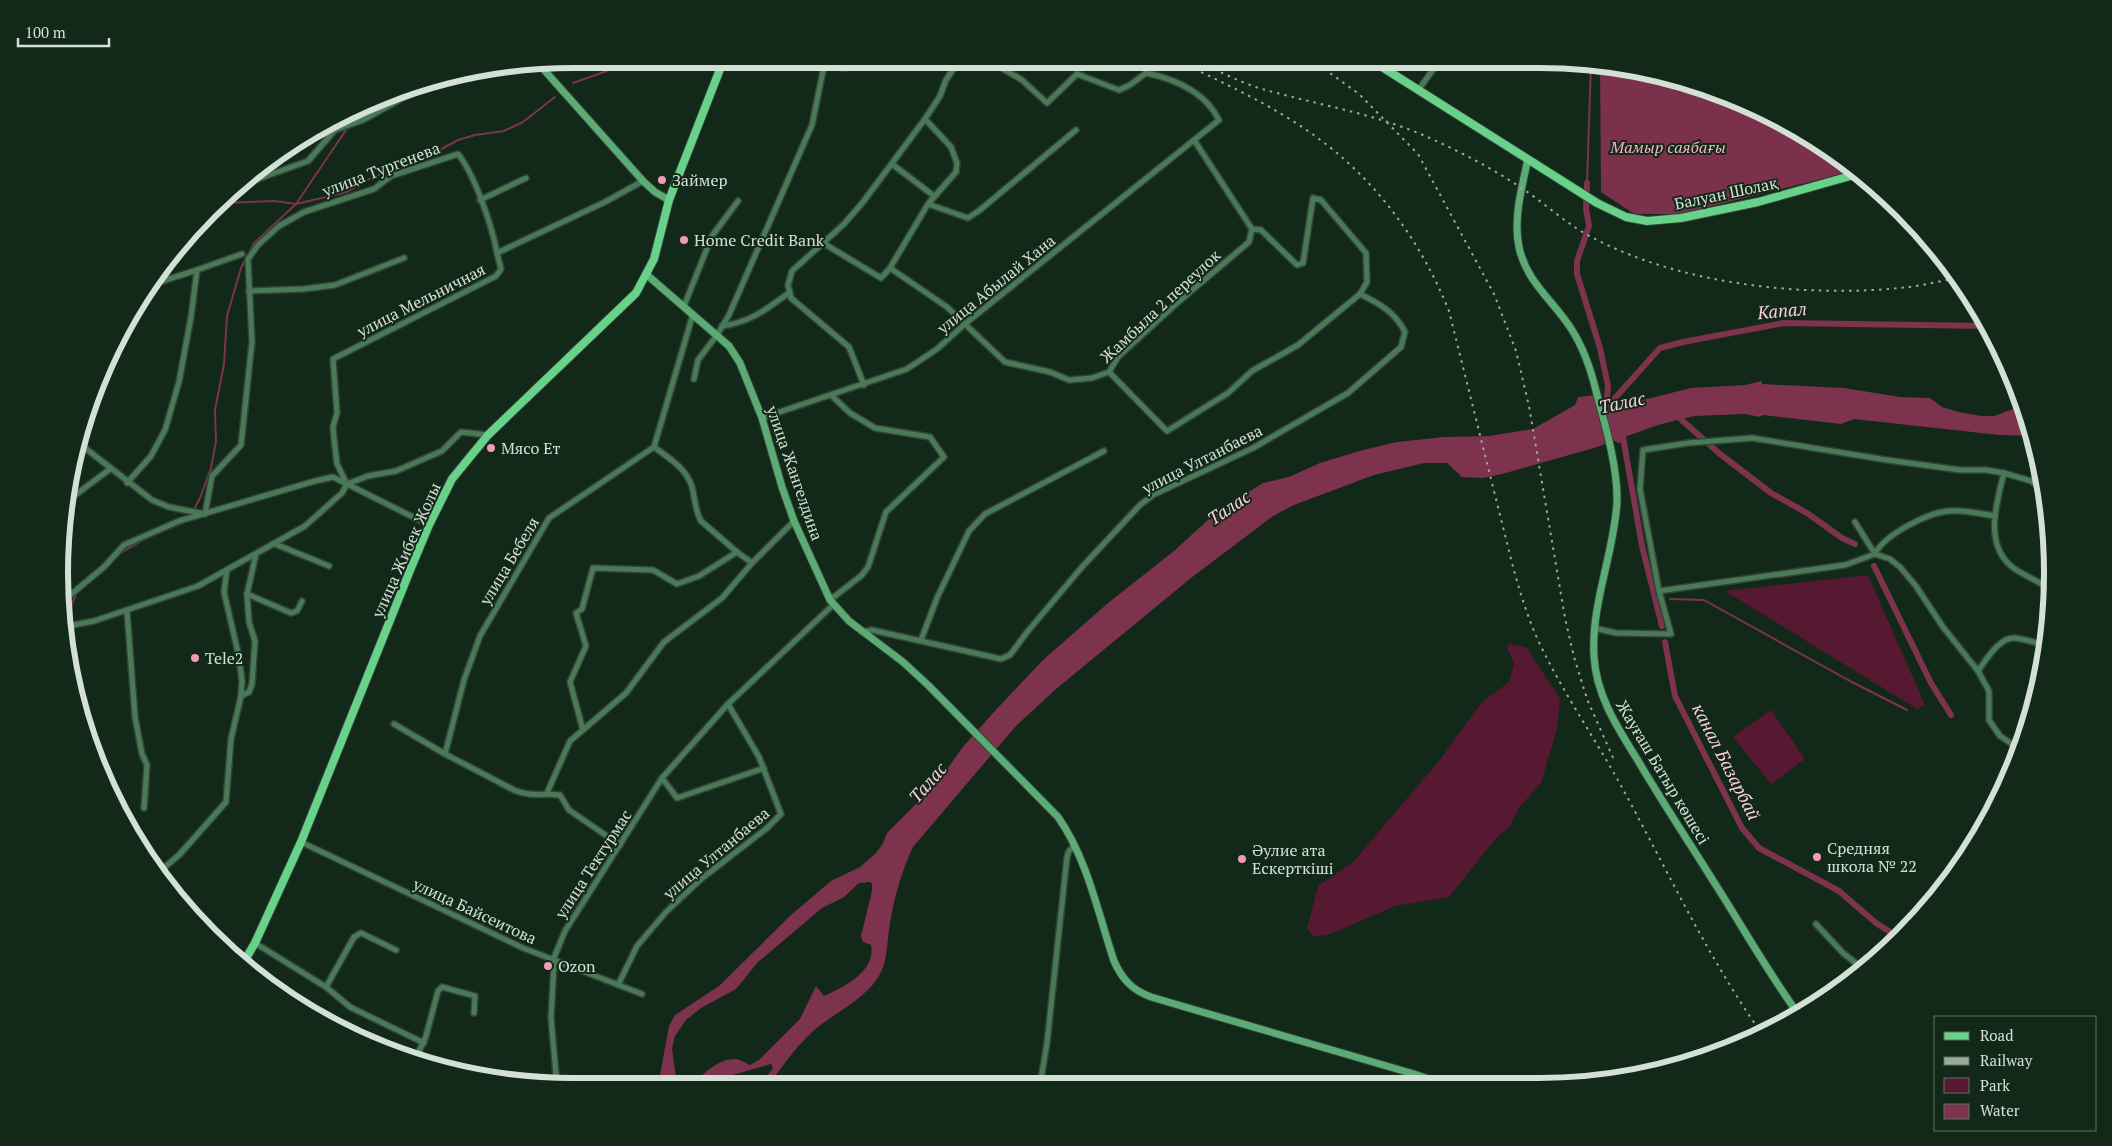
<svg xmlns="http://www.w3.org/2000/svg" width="2112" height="1146" viewBox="0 0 2112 1146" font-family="'PT Serif',serif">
<rect width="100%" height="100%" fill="#122818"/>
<!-- green -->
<g fill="#571831">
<path d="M 1868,575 L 1925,705 L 1917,709 L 1725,591 Z"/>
<path d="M 1510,644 L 1526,647 L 1560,699 L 1557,729 L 1541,783 L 1518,809 L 1510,827 L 1497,837 L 1449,897 L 1395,906 L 1331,934 L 1313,937 L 1307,929 L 1318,886 L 1353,862 L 1439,761 L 1481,703 L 1509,682 L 1514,664 L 1507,647 Z"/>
<path d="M 1771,710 L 1805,759 L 1771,784 L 1733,737 Z"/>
</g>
<!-- forest -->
<path fill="#7b314c" d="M 1600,64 L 1672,76 L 1767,112 L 1857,170 L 1680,214 L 1634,214 L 1601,192 Z"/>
<!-- water -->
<path fill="#7d334e" d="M 1762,381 L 1762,384 L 1844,388 L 1900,397 L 1930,398 L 1942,407 L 1959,412 L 1981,416 L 1994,416 L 2016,408 L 2027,410 L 2033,436 L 1999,435 L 1854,419 L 1841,424 L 1763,415 L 1760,417 L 1745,414 L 1695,416 L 1681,419 L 1658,425 L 1594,448 L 1502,474 L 1483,478 L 1462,477 L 1447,463 L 1424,463 L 1374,475 L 1294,505 L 1273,516 L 1191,578 L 1056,689 L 1015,727 L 913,847 C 902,870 894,898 890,923 C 887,939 888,958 881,972 C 869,997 838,1011 818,1027 C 798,1043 784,1065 768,1085 L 760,1085 L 773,1068 L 771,1064 L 729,1076 L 717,1086 L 691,1086 C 702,1075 719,1058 735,1059 C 740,1059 745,1063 750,1065 L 759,1060 L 800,1019 L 816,986 L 824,996 C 843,987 876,972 871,945 L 863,942 L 861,936 L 872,891 L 872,884 L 870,882 L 859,883 L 844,897 L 822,908 L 758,962 L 736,989 L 701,1008 L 686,1020 L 675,1036 L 672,1048 L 677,1086 L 658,1086 L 669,1026 L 675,1015 L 719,986 L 791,915 L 831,881 L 860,867 L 875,854 L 882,845 L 887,833 L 938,782 L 962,748 L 993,713 L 1043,660 L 1108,603 L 1174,551 L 1219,510 L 1263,483 L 1289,477 L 1320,463 L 1363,450 L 1397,442 L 1444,437 L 1489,436 L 1533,429 L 1575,405 L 1578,397 L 1596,395 L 1607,409 L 1691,388 L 1745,385 Z"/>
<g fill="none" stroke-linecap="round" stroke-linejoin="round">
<!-- stream -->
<g stroke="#7d334e" stroke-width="2">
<path d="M 573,83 L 618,67 L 655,59"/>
<path d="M 352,122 L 356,109"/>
<path d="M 1587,183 L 1591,63"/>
<path d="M 220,203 L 275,201 L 296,204 L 347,192 L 369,179 L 434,153 L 458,140 L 475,135 L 504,131 L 523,122 L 555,97"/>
<path d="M 172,253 L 178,249 L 183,239"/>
<path d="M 193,511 L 200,498 L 211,468 L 216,441 L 215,410 L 224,364 L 227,316 L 241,268 L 254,243 L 296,204 L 348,127"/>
<path d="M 161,532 L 187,521"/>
<path d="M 117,555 L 154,534"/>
<path d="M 1670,599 L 1704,600 L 1848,680 L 1907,710"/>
<path d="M 66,618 L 77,592"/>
</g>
<!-- canal -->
<g stroke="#7d334e" stroke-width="6">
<path d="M 1587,183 L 1586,209 L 1589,226 L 1577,261 L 1577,274 L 1600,348 L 1608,386 L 1606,408 L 1600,414"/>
<path d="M 1606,408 L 1660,348 L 1683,342 L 1784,323 L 1989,326"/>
<path d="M 1676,415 L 1720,454 L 1771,493 L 1807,513 L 1842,538 L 1855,544"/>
<path d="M 1612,435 L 1619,440 L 1623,437 L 1642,546 L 1662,626"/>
<path d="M 1874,566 L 1931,683 L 1951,715"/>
<path d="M 1665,642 L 1675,696 L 1742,828 L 1759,848 L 1839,891 L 1876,923 L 1898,937"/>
</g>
<!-- street casing -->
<g stroke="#314536" stroke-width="8">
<g id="street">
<path d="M 800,59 L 824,66 L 845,68 L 869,59"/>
<path d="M 1419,89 L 1440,60"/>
<path d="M 892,164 L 934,196"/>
<path d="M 238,186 L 308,161 L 335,130 L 363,120 L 439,78"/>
<path d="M 480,200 L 526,178"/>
<path d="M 928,204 L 968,218 L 980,210 L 1076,130"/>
<path d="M 823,243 L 881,278 L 890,268 L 947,307 L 1005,362 L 1050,372 L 1069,380 L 1092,378 L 1109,372 L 1118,357 L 1177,303 L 1249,242 L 1252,229"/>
<path d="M 890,268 L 928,204 L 956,172 L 957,163 L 951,147 L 925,119"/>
<path d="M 147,286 L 197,270 L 242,254"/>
<path d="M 249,291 L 304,289 L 335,285 L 404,258"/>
<path d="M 684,306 L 712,236 L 738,201"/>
<path d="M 722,326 C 751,322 767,309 790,292"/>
<path d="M 1109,372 L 1167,431 L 1228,393 L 1252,371 L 1298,345 L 1360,294 L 1367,282 L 1366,253 L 1321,200 L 1313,198 L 1303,263 L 1297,265 L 1261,230 L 1252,229 L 1194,140"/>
<path d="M 694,379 L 698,360 L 717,335 L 729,315 L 812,125 L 824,66"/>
<path d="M 864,385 L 849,347 L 791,298 L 788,285 L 792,271 L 844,224 L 863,202 L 925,119 L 940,96 L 946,80 L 960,59"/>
<path d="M 762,418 L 907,369 L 937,349 L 966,323 L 1219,120 C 1205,92 1175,79 1146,73 L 1130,85 L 1119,90 L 1077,74 L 1047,103 L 1022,80 L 986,59"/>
<path d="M 76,441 L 152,500 L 169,507 L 205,514 L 212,476 L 241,445 L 252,342 L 248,259 L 258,245 L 279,226 L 304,212 L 374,189 L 391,176 L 458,154 C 475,175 492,226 497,253"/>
<path d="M 654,447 C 669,458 687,469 692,487 C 695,498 695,511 701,521 L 737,552"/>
<path d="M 2004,473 C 1996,504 1983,547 2015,569 C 2027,577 2040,582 2052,590"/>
<path d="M 2031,481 L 2042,477"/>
<path d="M 127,483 L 151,456 L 165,430 L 179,382 L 191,317 L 197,270"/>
<path d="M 347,484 L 368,476 L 396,471 L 442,451 L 461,432 L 488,435"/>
<path d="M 66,502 L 110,469"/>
<path d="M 1855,522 L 1875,554 L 1890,559 L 1900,567 L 1916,586 L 1943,627 L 1978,671 L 1989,691 L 1989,720 L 2000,736 L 2019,749"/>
<path d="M 275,544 L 329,566"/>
<path d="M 1659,591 L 1640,489 L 1643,450 L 1688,443 L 1752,438 L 1887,460 L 1960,470 L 1986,470 L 2004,473 L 2031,481 L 2045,491"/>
<path d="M 247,594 L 291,613 L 297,611 L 302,601"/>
<path d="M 830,600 L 862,575 L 868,567 L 886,512 L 944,457 L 930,437 L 875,428 L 850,413 L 831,395"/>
<path d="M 127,611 L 135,717 L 142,754 L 147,765 L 144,808"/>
<path d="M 63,627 L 94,621 L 198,586 L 305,526 L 342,493 L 347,484 L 337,464 L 334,439 L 333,427 L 337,413 L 333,359 L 496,276 L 501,269 L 497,253 L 605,202 L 643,181"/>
<path d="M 65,627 L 63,601 L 104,567 L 124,545 L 179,521 L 315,481 L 333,477 L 429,525"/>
<path d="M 1594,628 L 1616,633 L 1671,634 L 1659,591 L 1845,565 L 1875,554 C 1884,535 1927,513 1948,511 C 1963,509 1980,514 1995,516"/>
<path d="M 862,632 L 872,630 L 1001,659 L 1010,655 L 1028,631 L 1082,567 L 1140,505 L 1153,495 L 1253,448 L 1348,393 L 1401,347 L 1405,332 C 1395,312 1380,304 1360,294"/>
<path d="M 921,640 L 937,598 L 969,531 L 985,514 L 1104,451"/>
<path d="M 1978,671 C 1986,660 1999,637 2015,638 C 2025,639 2036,643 2046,645"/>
<path d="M 241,696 L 249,692 L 252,684 L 255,641 L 249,622 L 247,594 L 256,554"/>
<path d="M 394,724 L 445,754 L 514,790 C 530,797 544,793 560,795 L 569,810 L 620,845"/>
<path d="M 583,730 L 570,682 L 586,646 L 576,613 L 582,609 L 593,568 L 653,570 L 677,584 L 699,576 L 737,552 L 752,563"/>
<path d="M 445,754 L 464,680 L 480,636 L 549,518 L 654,447 L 693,314"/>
<path d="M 662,778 L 677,798 L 764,768"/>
<path d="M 547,793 L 570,741 L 626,693 L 664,642 L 722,598 L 752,563 L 794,521"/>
<path d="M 301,842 L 523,948 L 642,994"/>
<path d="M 158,873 L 180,854 L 226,802 L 231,739 L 241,696 L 242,681 L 239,657 L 224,592 L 227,570"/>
<path d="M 1816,924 L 1843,953 L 1862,968"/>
<path d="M 255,943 L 326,987 L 350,1007 L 424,1043"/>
<path d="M 618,985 L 637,946 L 666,912 L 701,879 L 767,828 L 781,814 L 759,757 L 728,704"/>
<path d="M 326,987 L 354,937 L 361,933 L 396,950"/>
<path d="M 415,1060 L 426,1036 L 438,991 L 442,987 L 475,996 L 474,1013"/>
<path d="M 1040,1085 L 1047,1043 L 1067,857 L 1069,851 L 1074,846"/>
<path d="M 557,1086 L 551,1018 L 554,964 L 553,960 L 565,931 L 662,778 L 728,704 L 834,604"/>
</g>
</g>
<!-- secondary casing -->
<g stroke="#314536" stroke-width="9">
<g id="secondary">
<path d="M 537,62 L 643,181 L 655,192 L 669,200"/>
<path d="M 1528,159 C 1522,186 1513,219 1519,247 C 1526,282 1554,301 1572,330 C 1584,349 1591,370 1596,391 C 1605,424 1618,468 1617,502 C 1614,554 1591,603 1594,656 C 1596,695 1617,727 1637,759 C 1661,800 1687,839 1712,879 C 1741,924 1767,971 1799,1015"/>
<path d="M 647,275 L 729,346 L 740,363 L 762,418 L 782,487 L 794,521 L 830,600 L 849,621 L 903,662 L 929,686 L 1058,817 C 1087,858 1098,913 1114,961 C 1122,979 1132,990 1151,997 L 1414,1074 L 1440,1083"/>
</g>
</g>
<!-- primary casing -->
<g stroke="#314536" stroke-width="10">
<g id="primary">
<path d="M 1371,60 L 1597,203 L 1626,217 L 1647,221 L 1681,218 L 1758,202 L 1861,173"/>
<path d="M 242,965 L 255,943 L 301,842 L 411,568 L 429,525 L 452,479 L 488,435 L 636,293 L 654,259 L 669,200 L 724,59"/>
</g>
</g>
<!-- street -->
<use href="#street" stroke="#497957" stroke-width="5"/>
<!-- secondary -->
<use href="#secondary" stroke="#5cab74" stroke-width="7"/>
<!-- primary -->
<use href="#primary" stroke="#69d28a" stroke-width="8"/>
<!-- rail -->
<g stroke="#9aab9e" stroke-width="2" stroke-dasharray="2.5 5" stroke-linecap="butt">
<path d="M 1174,59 C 1219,81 1264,101 1305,129 C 1372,174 1419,237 1449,311 L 1511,559 C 1518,586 1526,613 1537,638 C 1562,692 1597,741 1625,793 C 1669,874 1709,959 1762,1034"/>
<path d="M 1194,59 C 1216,70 1239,82 1262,89 C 1315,104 1371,113 1423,135 C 1457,150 1492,168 1523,189 C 1541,201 1558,216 1576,228 C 1666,284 1805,299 1909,287 C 1925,285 1941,281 1957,278"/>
<path d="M 1312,60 L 1359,94 L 1418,154 L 1494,294 L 1516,351 L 1529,406 L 1565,618 L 1574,657 L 1587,699 L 1614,760"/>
</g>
</g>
<!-- markers -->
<g fill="#f09ab5" stroke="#122818" stroke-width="2">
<circle cx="662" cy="180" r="5"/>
<circle cx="684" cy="240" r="5"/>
<circle cx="491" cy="448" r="5"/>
<circle cx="195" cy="658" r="5"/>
<circle cx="1817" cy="857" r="5"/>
<circle cx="1242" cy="859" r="5"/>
<circle cx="548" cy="966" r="5"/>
</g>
<g text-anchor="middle" stroke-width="4" stroke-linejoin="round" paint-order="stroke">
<!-- park labels -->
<g font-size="16" font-style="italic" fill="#f7b4c7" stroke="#122818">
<text x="1668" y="153">Мамыр саябағы</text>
</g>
<!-- street labels -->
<g font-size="16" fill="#d2e0d5" stroke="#122818">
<text transform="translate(381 169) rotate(-21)" y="6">улица Тургенева</text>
<text transform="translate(1726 193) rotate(-12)" y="6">Балуан Шолақ</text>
<text transform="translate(996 284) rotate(-39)" y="6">улица Абылай Хана</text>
<text transform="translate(421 300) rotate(-27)" y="6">улица Мельничная</text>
<text transform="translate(1160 306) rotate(-43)" y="6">Жамбыла 2 переулок</text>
<text transform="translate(1202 459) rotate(-27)" y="6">улица Ултанбаева</text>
<text transform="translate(795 473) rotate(71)" y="6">улица Жангелдина</text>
<text transform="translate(406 550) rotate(-66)" y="6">улица Жибек Жолы</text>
<text transform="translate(509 561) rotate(-59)" y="6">улица Бебеля</text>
<text transform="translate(1663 772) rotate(59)" y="6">Жауғаш Батыр көшесі</text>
<text transform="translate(716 853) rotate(-40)" y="6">улица Ултанбаева</text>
<text transform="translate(593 864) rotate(-57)" y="6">улица Тектурмас</text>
<text transform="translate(475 911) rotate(25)" y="6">улица Байсеитова</text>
</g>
<!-- poi labels -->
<g font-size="16" fill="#d2e0d5" stroke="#122818" text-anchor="start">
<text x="672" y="186">Займер</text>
<text x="694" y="246">Home Credit Bank</text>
<text x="501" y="454">Мясо Ет</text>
<text x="205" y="664">Tele2</text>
<text x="1827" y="854">Средняя<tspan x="1827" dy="18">школа № 22</tspan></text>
<text x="1252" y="856">Әулие ата<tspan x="1252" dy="18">Ескерткіші</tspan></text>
<text x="558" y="972">Ozon</text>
</g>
<!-- water labels -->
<g font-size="18" font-style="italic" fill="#fdcedb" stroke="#122818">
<text transform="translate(1782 311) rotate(-5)" y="6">Капал</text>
<text transform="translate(1622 403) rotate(-12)" y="6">Талас</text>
<text transform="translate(1229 508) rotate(-34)" y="6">Талас</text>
<text transform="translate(1726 762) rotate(63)" y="6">канал Базарбай</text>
<text transform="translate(928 783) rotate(-49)" y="6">Талас</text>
</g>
</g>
<!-- crop -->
<path d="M0 0H2112V1146H0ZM573 68H1539A505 505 0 0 1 2044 573V573A505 505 0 0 1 1539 1078H573A505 505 0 0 1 68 573V573A505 505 0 0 1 573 68Z" fill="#122818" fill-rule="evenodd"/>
<path fill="none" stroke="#d2e0d5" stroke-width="6" d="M573 68H1539A505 505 0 0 1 2044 573V573A505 505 0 0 1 1539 1078H573A505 505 0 0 1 68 573V573A505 505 0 0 1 573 68Z"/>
<!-- legend -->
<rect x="1934" y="1016" width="162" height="115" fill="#122818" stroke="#5f7264"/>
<rect x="1944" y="1032" width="25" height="8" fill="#69d28a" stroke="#5f7264"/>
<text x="1980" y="1041" font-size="15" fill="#d2e0d5">Road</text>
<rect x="1944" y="1057" width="25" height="8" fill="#9aab9e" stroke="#5f7264"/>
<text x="1980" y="1066" font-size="15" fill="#d2e0d5">Railway</text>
<rect x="1944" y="1078" width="25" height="15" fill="#571831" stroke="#5f7264"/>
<text x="1980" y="1091" font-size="15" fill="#d2e0d5">Park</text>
<rect x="1944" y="1104" width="25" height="15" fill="#7d334e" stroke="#5f7264"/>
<text x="1980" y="1116" font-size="15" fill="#d2e0d5">Water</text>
<!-- scale -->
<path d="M18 38v8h91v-8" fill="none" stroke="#d2e0d5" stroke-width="2.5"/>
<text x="25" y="38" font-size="15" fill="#d2e0d5" stroke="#122818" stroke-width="4" paint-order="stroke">100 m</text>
</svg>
